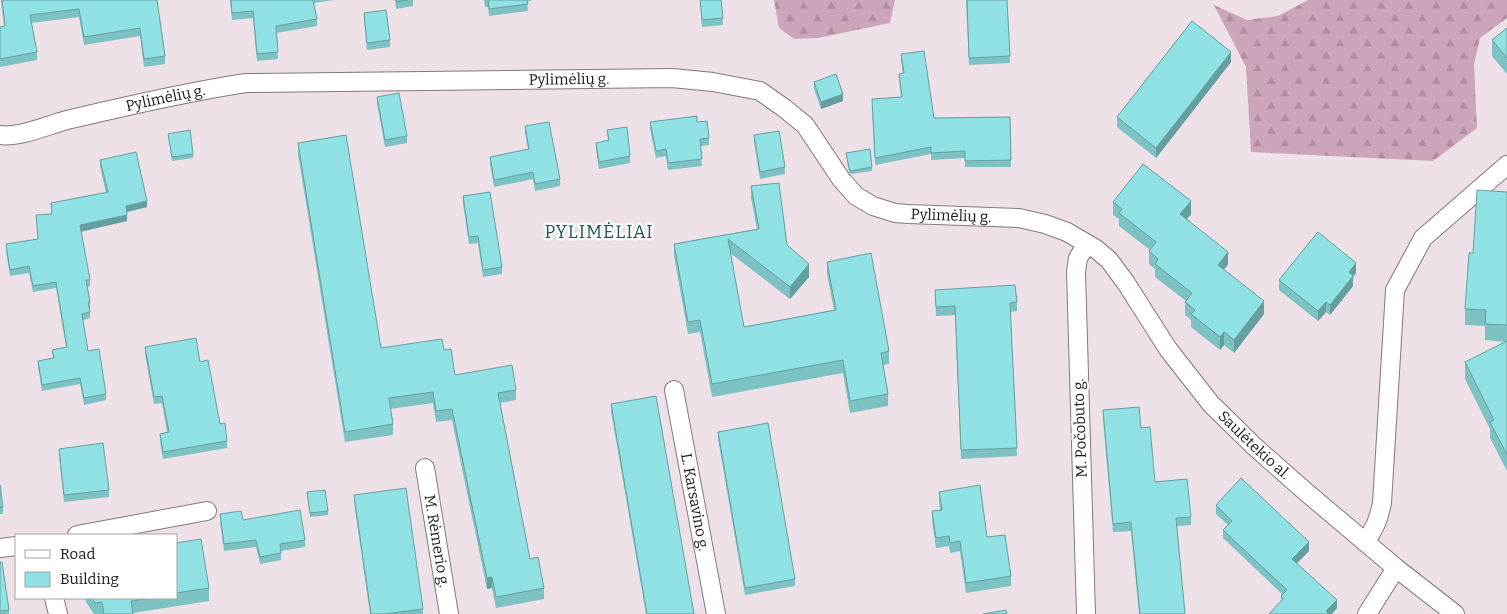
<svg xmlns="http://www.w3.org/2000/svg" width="1507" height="614" viewBox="0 0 1507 614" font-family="Bitter,serif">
<defs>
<pattern id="forest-firs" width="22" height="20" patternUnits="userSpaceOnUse" patternTransform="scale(1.25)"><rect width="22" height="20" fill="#cca5ba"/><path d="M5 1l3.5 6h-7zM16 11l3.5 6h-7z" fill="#af8d9f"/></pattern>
</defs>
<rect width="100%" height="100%" fill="#ede1e7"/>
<!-- forest -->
<g fill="url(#forest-firs)">
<path d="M 774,0 L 895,0 L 890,23 L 818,38 L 794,39 L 779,28 Z"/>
<path d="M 1308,0 L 1507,0 L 1507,18 L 1480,38 L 1474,64 L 1477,128 L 1433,161 L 1251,152 L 1246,67 L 1214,5 L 1247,20 L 1278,16 Z"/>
</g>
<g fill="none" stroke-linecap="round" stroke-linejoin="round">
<!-- street casing -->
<g stroke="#83787e" stroke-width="20">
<g id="street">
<path id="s1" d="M 0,135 C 19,138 48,125 67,120 C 126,106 186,92 246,83 L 672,78 L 713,82 L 760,91 L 784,108 L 805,125 L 841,179 L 856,196 L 873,206 L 895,213 L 908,214 L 1019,218 L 1045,224 L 1067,232 L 1096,249 L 1109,260 L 1126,283 L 1168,349 L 1211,404 L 1255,447 L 1306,492 L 1396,568 L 1455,614"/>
<path id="s2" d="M 674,390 L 716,614"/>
<path id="s3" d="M 425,468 L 449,614"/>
<path d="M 77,535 L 207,511"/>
<path d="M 1365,542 C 1375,529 1379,518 1382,503 L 1395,290 L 1423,238 L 1507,165"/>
<path d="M 0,548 L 16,546"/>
<path d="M 54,598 L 58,614"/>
<path d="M 1086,614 L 1076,272 L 1078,258 L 1087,244"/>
<path d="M 1367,614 L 1396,568"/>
</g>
</g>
<!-- street -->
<use href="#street" stroke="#fff" stroke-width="18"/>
</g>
<!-- wall -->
<g fill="#7cc2c3">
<path d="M 1,0 L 157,0 L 165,56 L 165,64 L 144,67 L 140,36 L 84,45 L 79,17 L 31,23 L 37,52 L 37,60 L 0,67 L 0,27 L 4,26 Z"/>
<path d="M 230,0 L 334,0 L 314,3 L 317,19 L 317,26 L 276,33 L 278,59 L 257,61 L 253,18 L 232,20 Z"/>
<path d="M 395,0 L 413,0 L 413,6 L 396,9 Z"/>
<path d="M 484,0 L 531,0 L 531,1 L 527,1 L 528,11 L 489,16 L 488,7 L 485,7 Z"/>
<path d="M 700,0 L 721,0 L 723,25 L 702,27 Z"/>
<path d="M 966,0 L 1007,0 L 1010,63 L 969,65 Z"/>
<path d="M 364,13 L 390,40 L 390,47 L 367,50 L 364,20 Z"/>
<path d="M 1507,28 L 1507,74 L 1492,56 L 1492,40 Z"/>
<path d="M 901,54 L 934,118 L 1010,117 L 1011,167 L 965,167 L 965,158 L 931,160 L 931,154 L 875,165 L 872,106 L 901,97 L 899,81 L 899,74 L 903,74 L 901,61 Z"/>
<path d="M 1231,62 L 1156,158 L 1117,127 L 1117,117 Z"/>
<path d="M 814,82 L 843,101 L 821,109 L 814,89 Z"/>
<path d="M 377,97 L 407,136 L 407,143 L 385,147 L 377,104 Z"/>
<path d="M 650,122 L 697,122 L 709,138 L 709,145 L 700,146 L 702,166 L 668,170 L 666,156 L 656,158 L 650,129 Z"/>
<path d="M 525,126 L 560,179 L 560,186 L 535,191 L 533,179 L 494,187 L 490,164 L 490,157 L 528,149 L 525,133 Z"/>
<path d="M 607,130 L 630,156 L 630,163 L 599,169 L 596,150 L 596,143 L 608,141 Z"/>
<path d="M 168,134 L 193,154 L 193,158 L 172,161 Z"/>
<path d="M 754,135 L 785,167 L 785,174 L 760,179 L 754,142 Z"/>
<path d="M 298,143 L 381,348 L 444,350 L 455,375 L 516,390 L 516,400 L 500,403 L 530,559 L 544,588 L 544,599 L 496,608 L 492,588 L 487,589 L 452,420 L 436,422 L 433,403 L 390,409 L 393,424 L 393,435 L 345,442 L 298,154 Z"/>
<path d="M 846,153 L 872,167 L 872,171 L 851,174 L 849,172 Z"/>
<path d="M 100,160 L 147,207 L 127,212 L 127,221 L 81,231 L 90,280 L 90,286 L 87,287 L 90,302 L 90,318 L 83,320 L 88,351 L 106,394 L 106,400 L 84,405 L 80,384 L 42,391 L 38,367 L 38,361 L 53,358 L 52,350 L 66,347 L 56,288 L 33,292 L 29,273 L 10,276 L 6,251 L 6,244 L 38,239 L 36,215 L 51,214 L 51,203 L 106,193 L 100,166 Z"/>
<path d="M 751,186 L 787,245 L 809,277 L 790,299 L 730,253 L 744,327 L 834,310 L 827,274 L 827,262 L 889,351 L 889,364 L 883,365 L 888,394 L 888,406 L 850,413 L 843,373 L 712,397 L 700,332 L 688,334 L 674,256 L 674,244 L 757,229 L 751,198 Z"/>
<path d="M 1507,192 L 1507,471 L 1490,438 L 1490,429 L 1465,379 L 1465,362 L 1506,342 L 1485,340 L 1485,326 L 1465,325 L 1465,309 L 1473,253 Z"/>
<path d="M 463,196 L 502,267 L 502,274 L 483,277 L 478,243 L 469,244 L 463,203 Z"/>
<path d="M 1113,202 L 1191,214 L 1187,219 L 1228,264 L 1224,270 L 1264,314 L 1234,353 L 1224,345 L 1220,350 L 1191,327 L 1191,320 L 1185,315 L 1185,302 L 1186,301 L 1155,277 L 1155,269 L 1149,264 L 1149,251 L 1150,250 L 1119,226 L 1119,219 L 1113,215 Z"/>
<path d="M 1356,273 L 1353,277 L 1353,286 L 1330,315 L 1326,312 L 1318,321 L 1279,290 L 1279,280 Z"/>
<path d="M 935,290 L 1017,302 L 1017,311 L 1010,312 L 1017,456 L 961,459 L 955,315 L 936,316 Z"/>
<path d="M 145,347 L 200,362 L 220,424 L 227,441 L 227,448 L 163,459 L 160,441 L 160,434 L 167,432 L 162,403 L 154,404 L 145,354 Z"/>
<path d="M 611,404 L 694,614 L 646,614 L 611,411 Z"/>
<path d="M 1103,410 L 1141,428 L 1155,482 L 1191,517 L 1191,525 L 1177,526 L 1185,614 L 1139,614 L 1131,531 L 1113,532 L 1103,419 Z"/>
<path d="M 718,432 L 795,579 L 795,586 L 745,595 L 718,439 Z"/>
<path d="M 59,449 L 109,490 L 109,497 L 64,502 L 59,456 Z"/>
<path d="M 0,485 L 3,507 L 3,514 L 0,514 Z"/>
<path d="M 307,492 L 328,511 L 328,515 L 310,517 Z"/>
<path d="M 939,492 L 987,537 L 1011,576 L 1011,586 L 966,593 L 960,551 L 950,553 L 949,546 L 936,548 L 932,521 L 932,511 L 940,510 L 939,502 Z"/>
<path d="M 354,495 L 423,609 L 423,614 L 370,614 L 354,502 Z"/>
<path d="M 1216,505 L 1309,551 L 1297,563 L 1337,608 L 1332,614 L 1269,614 L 1281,601 L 1281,596 L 1283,595 L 1223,538 L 1223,530 L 1228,525 L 1216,514 Z"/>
<path d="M 220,514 L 305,540 L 305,547 L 281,551 L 281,560 L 260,564 L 256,547 L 224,551 L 220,521 Z"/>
<path d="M 176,543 L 209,588 L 209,601 L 133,613 L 133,614 L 94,614 L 86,602 L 85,598 L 176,598 Z"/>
<path d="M 0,562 L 9,610 L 9,614 L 0,614 Z"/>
</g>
<!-- shaded-wall -->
<g fill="#659e9f">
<path d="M 1231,52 L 1231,62 L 1156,158 L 1156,148 Z"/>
<path d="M 843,94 L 843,101 L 821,109 L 821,102 Z"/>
<path d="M 147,201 L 147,207 L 126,212 L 126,206 Z"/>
<path d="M 1191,201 L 1191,214 L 1180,227 L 1180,214 Z"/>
<path d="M 127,215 L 127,221 L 80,232 L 80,225 Z"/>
<path d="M 1228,252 L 1228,264 L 1218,278 L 1218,265 Z"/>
<path d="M 1356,263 L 1356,273 L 1353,277 L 1353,286 L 1330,315 L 1330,305 L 1349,272 Z"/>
<path d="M 809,264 L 809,277 L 790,299 L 790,287 Z"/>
<path d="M 1264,301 L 1264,314 L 1234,353 L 1234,340 Z"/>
<path d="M 1326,302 L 1326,312 L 1318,321 L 1318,311 Z"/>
<path d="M 1224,332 L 1224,345 L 1220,350 L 1220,337 Z"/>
<path d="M 1309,542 L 1309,551 L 1292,568 L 1292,559 Z"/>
<path d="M 492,577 L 492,588 L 487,589 L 487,578 Z"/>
<path d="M 1337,600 L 1337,608 L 1332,614 L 1326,614 L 1326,611 Z"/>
</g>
<!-- building -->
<g fill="#90e1e3" stroke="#659e9f">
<path d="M 2,0 L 157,0 L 165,56 L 144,59 L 140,28 L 84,37 L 79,9 L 30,15 L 37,52 L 0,59 L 0,27 L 5,26 Z"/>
<path d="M 231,0 L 313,0 L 317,19 L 276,26 L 278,52 L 257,54 L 253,11 L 232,13 Z"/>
<path d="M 396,0 L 408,0 L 396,2 Z"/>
<path d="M 488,0 L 527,0 L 528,4 L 489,9 Z"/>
<path d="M 700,0 L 721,0 L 723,18 L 702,20 Z"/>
<path d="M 967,0 L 1007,0 L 1010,56 L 969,58 Z"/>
<path d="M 386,10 L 390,40 L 367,43 L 364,13 Z"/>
<path d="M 1192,21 L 1231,52 L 1156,148 L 1117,117 Z"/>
<path d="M 1507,28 L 1507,58 L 1492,40 Z"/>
<path d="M 924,51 L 934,118 L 1010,117 L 1011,160 L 965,161 L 965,151 L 931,153 L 931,147 L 875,158 L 872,99 L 902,97 L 899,74 L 904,73 L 901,54 Z"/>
<path d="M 836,74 L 843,94 L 821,102 L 814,82 Z"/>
<path d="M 399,93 L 407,136 L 385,140 L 377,97 Z"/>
<path d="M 697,116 L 697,122 L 707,121 L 709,138 L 700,139 L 702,159 L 668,163 L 666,149 L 656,151 L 650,122 Z"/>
<path d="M 549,122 L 560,179 L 535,184 L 533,172 L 494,180 L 490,157 L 529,149 L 525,126 Z"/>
<path d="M 627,127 L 630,156 L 599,162 L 596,143 L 609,140 L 607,130 Z"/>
<path d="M 190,130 L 193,154 L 172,157 L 168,134 Z"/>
<path d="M 779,131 L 785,167 L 760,172 L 754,135 Z"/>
<path d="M 346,135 L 381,348 L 442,339 L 444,350 L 451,349 L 455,375 L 512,365 L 516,390 L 498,393 L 530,559 L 538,557 L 544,588 L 496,597 L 492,577 L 487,578 L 452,409 L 436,411 L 433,392 L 389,398 L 393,424 L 345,432 L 298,143 Z"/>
<path d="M 870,149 L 872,167 L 851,171 L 849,168 L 846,153 Z"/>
<path d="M 136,152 L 147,201 L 126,206 L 127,215 L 80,225 L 90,280 L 86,280 L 90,302 L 88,302 L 90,312 L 82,314 L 88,351 L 99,349 L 106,394 L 84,398 L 80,378 L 42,385 L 38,361 L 54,358 L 52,350 L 67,347 L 56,282 L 33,286 L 29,266 L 10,270 L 6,244 L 38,239 L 36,215 L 52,214 L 51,203 L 108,192 L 100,160 Z"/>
<path d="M 1143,164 L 1191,201 L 1180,214 L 1228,252 L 1218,265 L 1264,301 L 1234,340 L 1224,332 L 1220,337 L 1191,314 L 1195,310 L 1185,302 L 1192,293 L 1155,264 L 1158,259 L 1149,251 L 1156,242 L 1119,213 L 1122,209 L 1113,202 Z"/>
<path d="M 779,183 L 787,245 L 809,264 L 790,287 L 728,239 L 744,327 L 836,310 L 827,262 L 871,253 L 889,351 L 881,353 L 888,394 L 850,401 L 843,360 L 712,384 L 700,320 L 688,322 L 674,244 L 759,229 L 751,186 Z"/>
<path d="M 1477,190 L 1507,192 L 1507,325 L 1485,324 L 1486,310 L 1465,309 L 1469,253 L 1473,253 Z"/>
<path d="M 490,192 L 502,267 L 483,270 L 478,236 L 469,237 L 463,196 Z"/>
<path d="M 1318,232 L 1356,263 L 1349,272 L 1353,276 L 1330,305 L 1326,302 L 1318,311 L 1279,280 Z"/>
<path d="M 1015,285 L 1017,302 L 1010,303 L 1017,448 L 961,450 L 955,306 L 936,307 L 935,290 Z"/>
<path d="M 196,338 L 200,362 L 208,360 L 220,424 L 225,423 L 227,441 L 163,452 L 160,434 L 169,432 L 162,396 L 154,397 L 145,347 Z"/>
<path d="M 1507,341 L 1507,455 L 1490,422 L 1494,420 L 1465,362 Z"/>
<path d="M 656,396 L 694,614 L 647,614 L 611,404 Z"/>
<path d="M 1139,407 L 1141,428 L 1150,427 L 1155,482 L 1187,479 L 1191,517 L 1176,518 L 1185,614 L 1140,614 L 1131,522 L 1113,524 L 1103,410 Z"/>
<path d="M 768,423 L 795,579 L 745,588 L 718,432 Z"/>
<path d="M 103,443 L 109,490 L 64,495 L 59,449 Z"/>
<path d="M 1241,478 L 1309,542 L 1292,559 L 1337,600 L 1326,611 L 1328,613 L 1328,614 L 1269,614 L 1283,599 L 1281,596 L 1287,590 L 1223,530 L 1232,521 L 1216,505 Z"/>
<path d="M 0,485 L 3,507 L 0,507 Z"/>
<path d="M 980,485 L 987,537 L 1005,535 L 1011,576 L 966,583 L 960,541 L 950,543 L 949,536 L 936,538 L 932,511 L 942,510 L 939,492 Z"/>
<path d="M 406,488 L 423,609 L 384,614 L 371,614 L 354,495 Z"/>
<path d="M 325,490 L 328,511 L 310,513 L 307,492 Z"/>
<path d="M 300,510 L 305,540 L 280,544 L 281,553 L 260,557 L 256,540 L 224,544 L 220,514 L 241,511 L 243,520 Z"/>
<path d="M 201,539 L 209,588 L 176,593 L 176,543 Z"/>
<path d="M 0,562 L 2,562 L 9,610 L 0,611 Z"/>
<path d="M 92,598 L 151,598 L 131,601 L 133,614 L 104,614 L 102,602 L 95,603 Z"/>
<path d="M 1006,610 L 1007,614 L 983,614 Z"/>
</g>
<g text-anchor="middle" stroke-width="4.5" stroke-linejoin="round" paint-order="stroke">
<!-- street labels -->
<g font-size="15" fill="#1c181a" stroke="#fff">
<text dy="5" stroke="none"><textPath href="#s1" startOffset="575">Pylimėlių g.</textPath></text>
<text dy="5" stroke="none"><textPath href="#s1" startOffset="170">Pylimėlių g.</textPath></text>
<text dy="5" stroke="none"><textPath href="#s1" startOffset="1010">Pylimėlių g.</textPath></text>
<text transform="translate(1080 428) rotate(-92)" y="5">M. Počobuto g.</text>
<text dy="5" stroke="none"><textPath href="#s1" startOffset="1415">Saulėtekio al.</textPath></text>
<text dy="5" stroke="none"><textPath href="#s2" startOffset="114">L. Karsavino g.</textPath></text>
<text dy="5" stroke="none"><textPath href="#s3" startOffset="74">M. Rėmerio g.</textPath></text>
</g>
<!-- quarter labels -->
<g font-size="18" letter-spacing="1" fill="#1c585a" stroke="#fff">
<text x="599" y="238">PYLIMĖLIAI</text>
</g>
</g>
<!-- legend -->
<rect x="15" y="534" width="162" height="65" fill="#ffffff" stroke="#a4a3a3"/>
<rect x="25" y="550" width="25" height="8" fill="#ffffff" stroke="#a4a3a3"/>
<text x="60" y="559" font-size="15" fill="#1c181a">Road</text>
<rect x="25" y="572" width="25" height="15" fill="#90e1e3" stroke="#a4a3a3"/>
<text x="60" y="584" font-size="15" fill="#1c181a">Building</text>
</svg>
